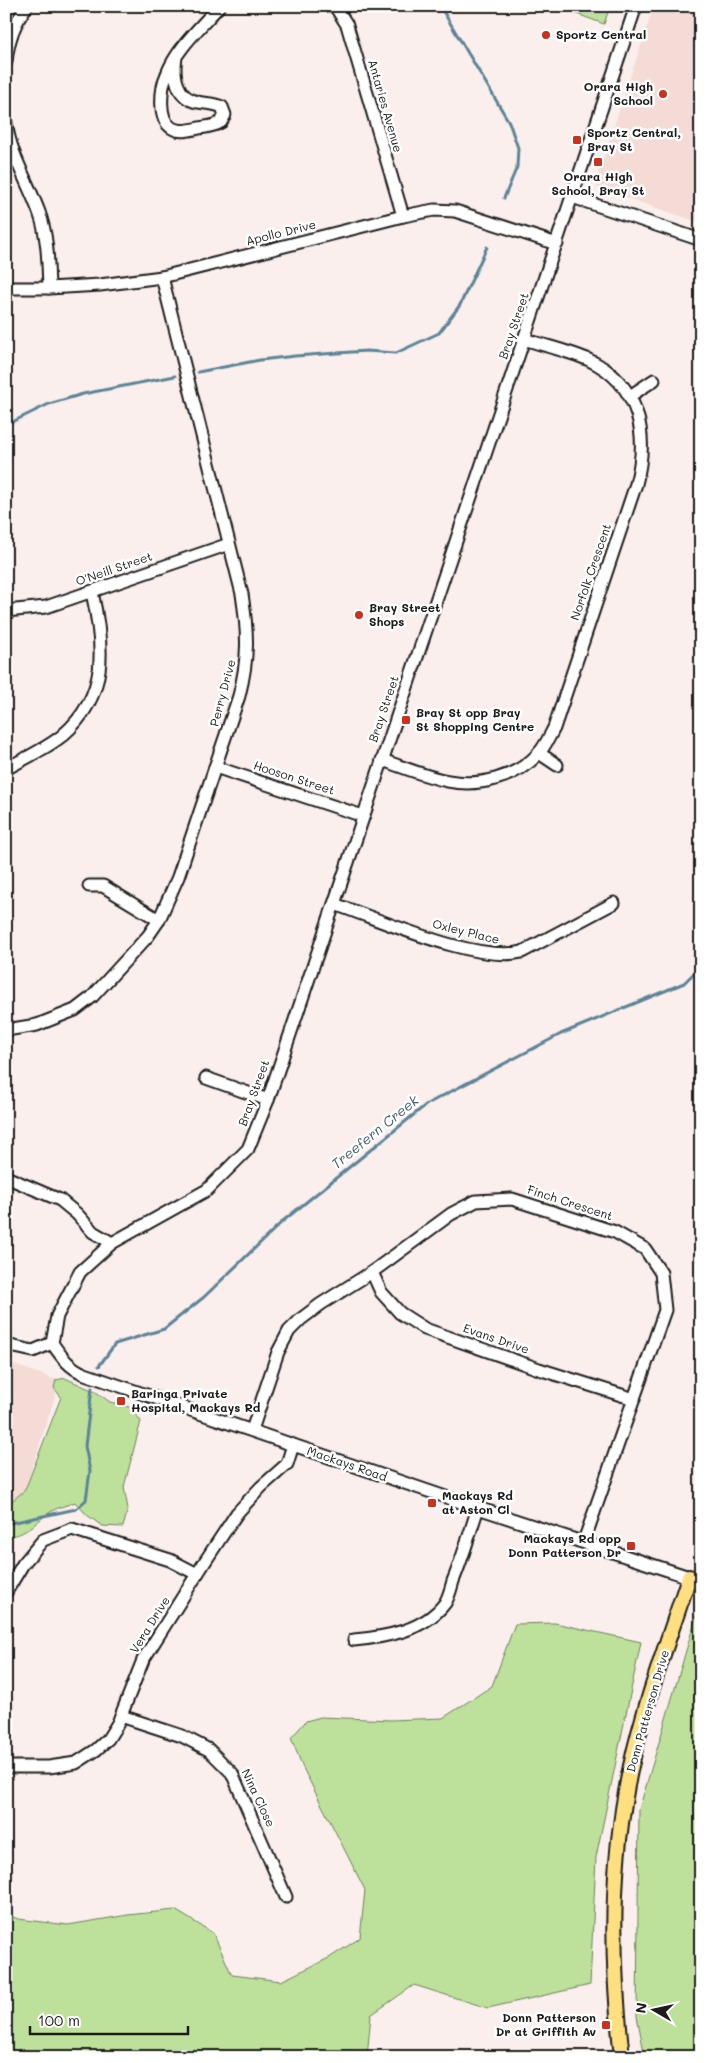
<svg xmlns="http://www.w3.org/2000/svg" width="707" height="2063" viewBox="0 0 707 2063" font-family="Mali,sans-serif">
<rect width="100%" height="100%" fill="#faefec"/>
<filter id="ink" filterUnits="userSpaceOnUse"><feTurbulence type="fractalNoise" baseFrequency=".02" numOctaves="2"/><feDisplacementMap in="SourceGraphic" scale="10" xChannelSelector="R" yChannelSelector="G"/><feConvolveMatrix kernelMatrix="1 2 1 2 8 2 1 2 1" color-interpolation-filters="sRGB"/></filter>
<g filter="url(#ink)">
<!-- built -->
<g fill="#f4dbd5">
<path d="M 654,6 L 701,6 L 701,223 L 598,188 L 595,183 Z"/>
<path d="M 6,1362 L 60,1381 L 14,1524 L 6,1524 Z"/>
</g>
<!-- green -->
<g fill="#bde19b" stroke="#6c7e5c">
<path d="M 577,6 L 610,6 L 604,24 L 574,13 Z"/>
<path d="M 65,1378 L 96,1392 L 110,1402 L 129,1407 L 141,1421 L 124,1487 L 128,1509 L 123,1527 L 102,1526 L 87,1515 L 75,1502 C 68,1505 59,1507 52,1511 C 37,1520 26,1537 6,1536 L 6,1506 L 25,1490 L 61,1397 L 54,1388 L 56,1380 Z"/>
<path d="M 701,1600 L 701,2057 L 645,2057 L 637,2016 L 639,1810 Z"/>
<path d="M 555,1623 L 641,1642 L 596,1857 L 590,1985 L 488,2008 L 414,1985 L 371,2015 L 367,2057 L 6,2057 L 6,1914 L 18,1919 L 68,1925 L 128,1915 L 175,1910 L 213,1933 L 232,1975 L 281,1981 L 329,1958 L 360,1938 L 365,1890 L 304,1770 L 291,1738 L 306,1721 L 321,1717 L 390,1720 L 443,1718 L 492,1686 L 515,1624 Z"/>
</g>
<g fill="none" stroke-linecap="round" stroke-linejoin="round">
<!-- stream -->
<g stroke="#5c8396" stroke-width="3">
<path d="M 440,6 L 509,122 L 518,148 L 517,167 L 504,198"/>
<path d="M 198,372 L 260,360 L 295,356 L 366,351 L 396,353 L 439,333 L 460,305 L 487,247"/>
<path d="M 6,425 L 49,404 L 83,394 L 175,376"/>
<path d="M 99,1366 L 115,1344 L 164,1329 L 204,1297 L 283,1221 L 427,1104 L 561,1034 L 684,983 L 701,966"/>
<path d="M 6,1524 L 76,1509 L 86,1500 L 90,1471 L 85,1446 L 92,1388"/>
</g>
<!-- minor casing -->
<g stroke="#1c1c1c" stroke-width="15">
<g id="minor">
<path d="M 335,6 L 347,25 L 403,216"/>
<path d="M 176,57 C 173,75 176,98 198,102 C 207,104 214,103 222,107 L 225,115 L 221,122 C 215,126 207,127 199,128 C 191,130 180,133 172,128 C 157,119 161,87 167,74 C 177,48 201,27 219,6"/>
<path d="M 6,62 C 8,41 14,23 27,6"/>
<path d="M 6,122 C 10,154 28,182 39,212 C 48,236 48,263 49,288"/>
<path d="M 572,197 L 701,240"/>
<path d="M 6,288 L 49,288 L 100,285 L 162,277 L 403,216 L 434,210 L 455,211 L 557,244"/>
<path d="M 630,396 L 654,380"/>
<path d="M 6,611 L 46,607 L 229,544"/>
<path d="M 539,753 L 557,765"/>
<path d="M 382,760 C 403,767 426,777 448,781 C 479,787 516,778 538,754 C 545,747 549,737 554,728 L 636,484 C 649,435 640,384 589,360 C 569,351 545,346 524,339"/>
<path d="M 215,767 L 363,816"/>
<path d="M 6,769 C 25,758 46,749 63,735 C 109,695 104,646 92,592"/>
<path d="M 89,886 L 103,886 L 159,920"/>
<path d="M 334,904 C 382,920 475,963 522,952 L 614,903"/>
<path d="M 6,1030 L 37,1025 L 75,1010 L 92,997 L 148,936 L 159,920 L 178,877 L 239,696 C 249,657 248,633 242,594 L 162,277"/>
<path d="M 206,1078 L 268,1100"/>
<path d="M 6,1177 L 60,1200 L 77,1214 L 93,1232 L 112,1243"/>
<path d="M 372,1272 L 381,1292 L 400,1313 L 425,1329 L 539,1369 L 634,1399"/>
<path d="M 52,1343 L 57,1316 L 80,1272 L 112,1243 L 207,1190 L 248,1149 L 268,1100 L 334,904 L 636,6"/>
<path d="M 52,1343 C 61,1356 69,1368 85,1374 L 478,1508 L 689,1577"/>
<path d="M 6,1345 L 33,1351 L 52,1343"/>
<path d="M 252,1430 L 278,1352 L 289,1331 L 301,1319 L 321,1304 L 372,1272 L 451,1214 L 476,1201 L 512,1199 L 615,1232 L 645,1249 L 661,1273 L 665,1310 L 584,1541"/>
<path d="M 6,1592 L 23,1564 L 43,1540 L 72,1529 L 170,1560 L 197,1574"/>
<path d="M 354,1640 C 386,1637 424,1631 445,1603 C 449,1597 451,1588 453,1581 C 463,1557 470,1532 478,1508"/>
<path d="M 121,1716 L 182,1736 L 209,1750 L 232,1773 L 286,1897"/>
<path d="M 6,1767 L 49,1767 L 76,1763 L 96,1750 L 108,1739 L 118,1723 L 143,1660 L 206,1560 L 237,1513 L 261,1487 L 287,1464 L 293,1445"/>
</g>
</g>
<!-- major casing -->
<g stroke="#1c1c1c" stroke-width="18">
<path id="major" d="M 622,2057 C 611,1959 610,1862 631,1766 C 645,1701 669,1639 689,1577 L 701,1581"/>
</g>
<!-- minor -->
<use href="#minor" stroke="#fff" stroke-width="11"/>
<!-- major -->
<use href="#major" stroke="#ffdf80" stroke-width="14"/>
</g>
</g>
<!-- markers -->
<g fill="#c8321e" stroke="#fff" stroke-width="2">
<circle cx="546" cy="35" r="5"/>
<circle cx="663" cy="94" r="5"/>
<rect x="572" y="135" width="10" height="10" rx="2.5"/>
<rect x="593" y="157" width="10" height="10" rx="2.5"/>
<circle cx="359" cy="615" r="5"/>
<rect x="401" y="715" width="10" height="10" rx="2.5"/>
<rect x="116" y="1396" width="10" height="10" rx="2.5"/>
<rect x="427" y="1498" width="10" height="10" rx="2.5"/>
<rect x="626" y="1541" width="10" height="10" rx="2.5"/>
<rect x="601" y="2020" width="10" height="10" rx="2.5"/>
</g>
<g text-anchor="middle" stroke-width="5" stroke-linejoin="round" paint-order="stroke">
<!-- poi labels -->
<g font-size="12" font-weight="bold" fill="#1c1c1c" stroke="#fff" text-anchor="start">
<text x="556" y="39">Sportz Central</text>
<text x="653" y="91" text-anchor="end">Orara High<tspan x="653" dy="14">School</tspan></text>
<text x="587" y="137">Sportz Central,<tspan x="587" dy="14">Bray St</tspan></text>
<text x="598" y="181" text-anchor="middle">Orara High<tspan x="598" dy="14">School, Bray St</tspan></text>
<text x="369" y="612">Bray Street<tspan x="369" dy="14">Shops</tspan></text>
<text x="416" y="717">Bray St opp Bray<tspan x="416" dy="14">St Shopping Centre</tspan></text>
<text x="131" y="1398">Baringa Private<tspan x="131" dy="14">Hospital, Mackays Rd</tspan></text>
<text x="442" y="1500">Mackays Rd<tspan x="442" dy="14">at Aston Cl</tspan></text>
<text x="621" y="1543" text-anchor="end">Mackays Rd opp<tspan x="621" dy="14">Donn Patterson Dr</tspan></text>
<text x="596" y="2022" text-anchor="end">Donn Patterson<tspan x="596" dy="14">Dr at Griffith Av</tspan></text>
</g>
<!-- street labels -->
<g font-size="12" fill="#1c1c1c" stroke="#fff">
<text transform="translate(385 106) rotate(74)" y="4">Antaries Avenue</text>
<text transform="translate(281 233) rotate(-14)" y="4">Apollo Drive</text>
<text transform="translate(514 326) rotate(-71)" y="4">Bray Street</text>
<text transform="translate(114 569) rotate(-19)" y="4">O'Neill Street</text>
<text transform="translate(591 572) rotate(-71)" y="4">Norfolk Crescent</text>
<text transform="translate(223 693) rotate(-75)" y="4">Perry Drive</text>
<text transform="translate(384 709) rotate(-71)" y="4">Bray Street</text>
<text transform="translate(294 778) rotate(18)" y="4">Hooson Street</text>
<text transform="translate(466 932) rotate(14)" y="4">Oxley Place</text>
<text transform="translate(254 1093) rotate(-70)" y="4">Bray Street</text>
<text transform="translate(570 1203) rotate(18)" y="4">Finch Crescent</text>
<text transform="translate(496 1339) rotate(19)" y="4">Evans Drive</text>
<text transform="translate(347 1464) rotate(19)" y="4">Mackays Road</text>
<text transform="translate(150 1625) rotate(-58)" y="4">Vera Drive</text>
<text transform="translate(648 1711) rotate(-74)" y="4">Donn Patterson Drive</text>
<text transform="translate(258 1798) rotate(65)" y="4">Nina Close</text>
</g>
<!-- water labels -->
<g font-size="14" font-style="italic" fill="#47606d" stroke="#fff">
<text transform="translate(375 1132) rotate(-39)" y="5">Treefern Creek</text>
</g>
</g>
<!-- margin -->
<rect width="707" height="2063" fill="none" stroke="#fff" stroke-width="25"/>
<rect x="12" y="12" width="682" height="2038" fill="none" stroke="#1c1c1c" stroke-width="2" filter="url(#ink)"/>
<!-- north arrow -->
<g transform="translate(654 2010) rotate(279)" stroke="#ffffff" stroke-width="4" paint-order="stroke">
<path d="M0-4L9 19L0 12L-9 19Z" fill="#1c1c1c"/>
<text y="-8" font-size="14" font-weight="bold" text-anchor="middle" fill="#1c1c1c">N</text>
</g>
<!-- scale -->
<path d="M30 2026v8h158v-8" fill="none" stroke="#1c1c1c" stroke-width="2.5"/>
<text x="38" y="2026" font-size="15" fill="#1c1c1c" stroke="#ffffff" stroke-width="4" paint-order="stroke">100 m</text>
</svg>
